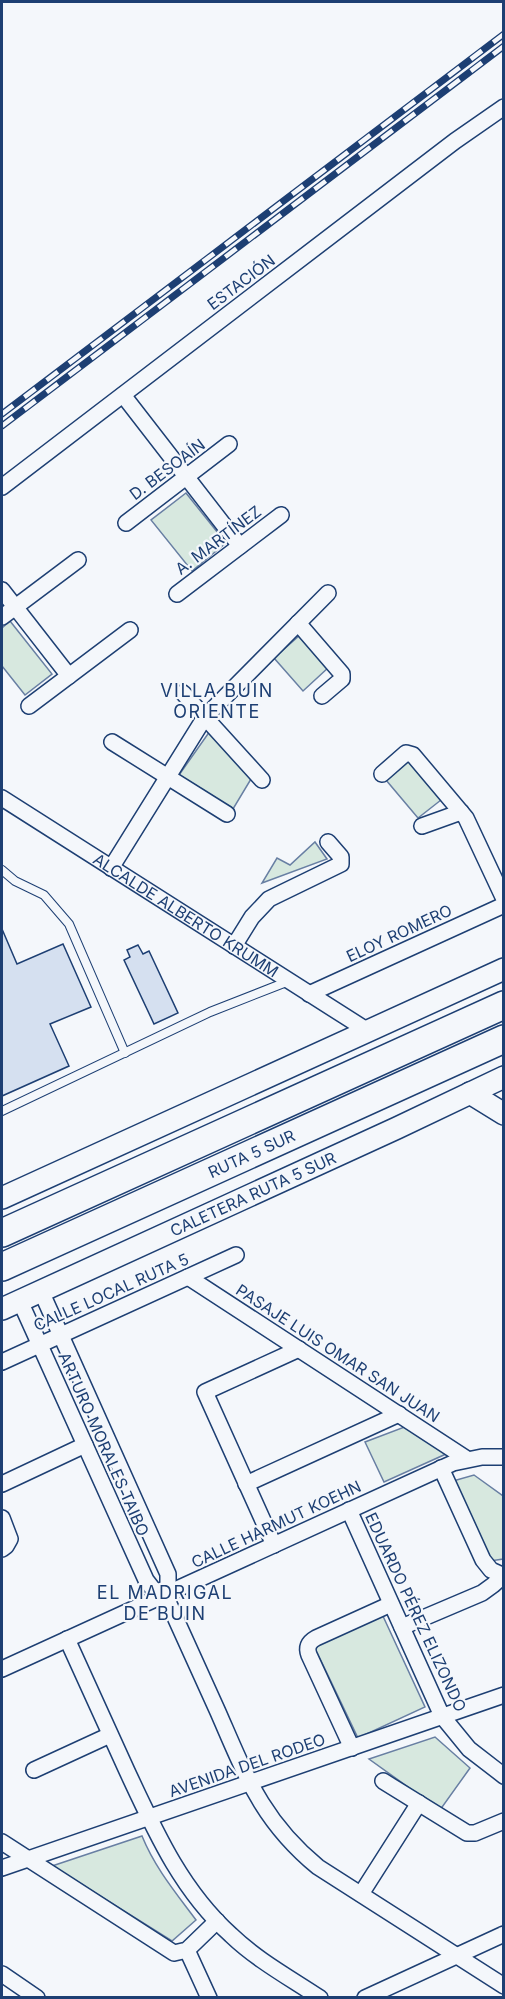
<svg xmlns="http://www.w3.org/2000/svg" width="505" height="1999" viewBox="0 0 505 1999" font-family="Inter,sans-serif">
<rect width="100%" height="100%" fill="#f4f7fb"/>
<!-- green -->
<g fill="#d7e8df" stroke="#687fa3" stroke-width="1.5">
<path d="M 186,493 L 226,543 L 192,571 L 151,520 Z"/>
<path d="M 10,621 L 52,674 L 25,695 L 2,666 L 2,628 Z"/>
<path d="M 300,635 L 329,667 L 303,691 L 274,658 Z"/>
<path d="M 210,731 L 251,779 L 233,809 L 179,775 Z"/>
<path d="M 408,761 L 441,800 L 418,818 L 386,780 Z"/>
<path d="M 315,842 L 327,859 L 262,883 L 277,858 L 290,865 Z"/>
<path d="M 407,1426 L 446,1454 L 384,1482 L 365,1442 Z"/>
<path d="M 474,1475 L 503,1496 L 503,1559 L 490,1561 L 453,1481 Z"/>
<path d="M 382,1614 L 425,1707 L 358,1738 L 314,1646 Z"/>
<path d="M 435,1737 L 470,1768 L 440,1810 L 369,1759 Z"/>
<path d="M 142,1836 C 155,1868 176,1893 196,1920 L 172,1941 L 52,1866 Z"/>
</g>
<!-- building -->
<g fill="#d5e0f0" stroke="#1d3f73" stroke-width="1.5">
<path d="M 2,929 L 17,964 L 63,944 L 91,1007 L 50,1024 L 69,1066 L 2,1096 Z"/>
<path d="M 138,945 L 143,954 L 149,951 L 178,1013 L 154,1024 L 124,960 L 130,957 L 127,950 Z"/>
</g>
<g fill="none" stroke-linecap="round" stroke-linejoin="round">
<!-- service casing -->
<g stroke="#1d3f73" stroke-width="10">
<g id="service">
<path d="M 2,870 L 15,881 L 44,895 L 69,924 L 125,1053"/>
<path d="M 2,1111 L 210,1012 L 289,981"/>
</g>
</g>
<!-- minor casing -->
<g stroke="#1d3f73" stroke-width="18">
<g id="minor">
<path d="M 123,395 L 240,546"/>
<path d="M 2,487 L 455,141 L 504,107"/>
<path d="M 126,523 L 229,444"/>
<path d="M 2,590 L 69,676"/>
<path d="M 177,594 L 281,515"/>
<path d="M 2,617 L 78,560"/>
<path d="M 298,623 L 342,674 L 342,679 L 322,696"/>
<path d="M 183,693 L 262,780"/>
<path d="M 29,706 L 130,630"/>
<path d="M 112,742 L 227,814"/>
<path d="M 382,774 L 406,753 L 413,755 L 466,818 L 504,899"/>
<path id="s1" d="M 2,798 L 368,1031"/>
<path d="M 422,826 L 461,812"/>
<path d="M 111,868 L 205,717 L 328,593"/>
<path d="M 234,946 L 252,917 L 269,899 L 341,864 L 341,857 L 328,842"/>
<path d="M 309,994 L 504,905"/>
<path d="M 188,1277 L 467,1459"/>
<path d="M 41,1291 L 168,1574 L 168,1586 L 165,1595 C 183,1634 200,1673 218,1712 C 246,1776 262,1821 318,1867 L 504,1986"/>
<path d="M 20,1301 L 146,1580 L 153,1589 L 165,1595"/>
<path d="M 2,1362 L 236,1255"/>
<path d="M 441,1468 L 483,1560 L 491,1570 L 504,1576"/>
<path d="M 2,1484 L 85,1445"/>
<path d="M 246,1484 L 399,1414"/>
<path d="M 349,1510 L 442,1716 L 469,1749 L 504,1776"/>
<path d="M 2,1518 L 10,1539 L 6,1546 L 2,1549"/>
<path d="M 274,1545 L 205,1392 L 299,1349"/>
<path d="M 402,1627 L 482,1593 L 493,1585 L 503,1576"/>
<path d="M 67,1639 C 87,1683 107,1727 127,1771 C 155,1831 181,1890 231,1935 C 257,1960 290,1978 320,1998"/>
<path d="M 2,1669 L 453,1463 L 482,1457 L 504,1457"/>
<path d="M 352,1748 L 309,1655 C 306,1647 309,1642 316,1638 L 391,1604"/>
<path d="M 34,1770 L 110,1735"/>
<path d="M 383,1781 L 467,1833 L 475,1833 L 504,1821"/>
<path d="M 2,1842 L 174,1953 L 187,1950 L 217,1921"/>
<path d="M 2,1868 L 504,1695"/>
<path d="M 361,1894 L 419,1803"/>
<path d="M 187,1950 L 209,1998"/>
<path d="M 2,1974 L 37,1998"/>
<path d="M 365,1998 L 504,1934"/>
</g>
</g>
<!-- secondary casing -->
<g stroke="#1d3f73" stroke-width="24">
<g id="secondary">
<path d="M 470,1093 L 504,1114"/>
<path d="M 2,1198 L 504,969"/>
<path id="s2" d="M 2,1309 L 397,1128 L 504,1077"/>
</g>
</g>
<!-- motorway casing -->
<g stroke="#1d3f73" stroke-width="30">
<g id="motorway">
<path d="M 2,1233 L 504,1005"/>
<path id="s3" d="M 2,1267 L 504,1039"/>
</g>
</g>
<!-- service -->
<use href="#service" stroke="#f4f7fb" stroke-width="8"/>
<!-- minor -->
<use href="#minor" stroke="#f4f7fb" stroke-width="15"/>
<!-- secondary -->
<use href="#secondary" stroke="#f4f7fb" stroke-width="21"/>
<!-- motorway -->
<use href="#motorway" stroke="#f4f7fb" stroke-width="27"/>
<!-- rail casing -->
<g stroke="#1d3f73" stroke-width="7">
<g id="rail">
<path d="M 2,414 L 504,34"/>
<path d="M 2,426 L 504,46"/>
</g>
</g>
<!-- rail -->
<use href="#rail" stroke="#f4f7fb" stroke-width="4.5" stroke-dasharray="14" stroke-linecap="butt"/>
</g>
<g text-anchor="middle" stroke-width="4.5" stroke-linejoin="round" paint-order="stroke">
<!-- street labels -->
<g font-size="16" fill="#1d3f73" stroke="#f4f7fb">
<text transform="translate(241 282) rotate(-37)" y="6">ESTACIÓN</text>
<text transform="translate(167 469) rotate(-37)" y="6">D. BESOAÍN</text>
<text transform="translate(218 540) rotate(-37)" y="6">A. MARTÍNEZ</text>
<text dy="6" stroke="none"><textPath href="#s1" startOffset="218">ALCALDE ALBERTO KRUMM</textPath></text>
<text transform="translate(399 933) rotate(-25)" y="6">ELOY ROMERO</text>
<text dy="6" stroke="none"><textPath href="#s3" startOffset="274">RUTA 5 SUR</textPath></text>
<text dy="6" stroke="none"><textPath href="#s2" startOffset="276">CALETERA RUTA 5 SUR</textPath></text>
<text transform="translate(111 1292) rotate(-24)" y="6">CALLE LOCAL RUTA 5</text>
<text transform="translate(338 1353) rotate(33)" y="6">PASAJE LUIS OMAR SAN JUAN</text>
<text transform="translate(104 1444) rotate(66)" y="6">ARTURO MORALES TAIBO</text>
<text transform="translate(276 1524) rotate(-25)" y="6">CALLE HARMUT KOEHN</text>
<text transform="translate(416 1612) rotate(65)" y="6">EDUARDO PÉREZ ELIZONDO</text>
<text transform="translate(247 1765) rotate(-19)" y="6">AVENIDA DEL RODEO</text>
</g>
<!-- neighbourhood labels -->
<g font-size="18" letter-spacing="1.5" fill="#1d3f73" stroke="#f4f7fb">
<text x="217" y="697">VILLA BUIN<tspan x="217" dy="21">ORIENTE</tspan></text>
<text x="165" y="1599">EL MADRIGAL<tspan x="165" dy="21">DE BUIN</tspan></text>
</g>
</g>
<!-- border -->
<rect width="505" height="1999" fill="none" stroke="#1d3f73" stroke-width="6"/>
</svg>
